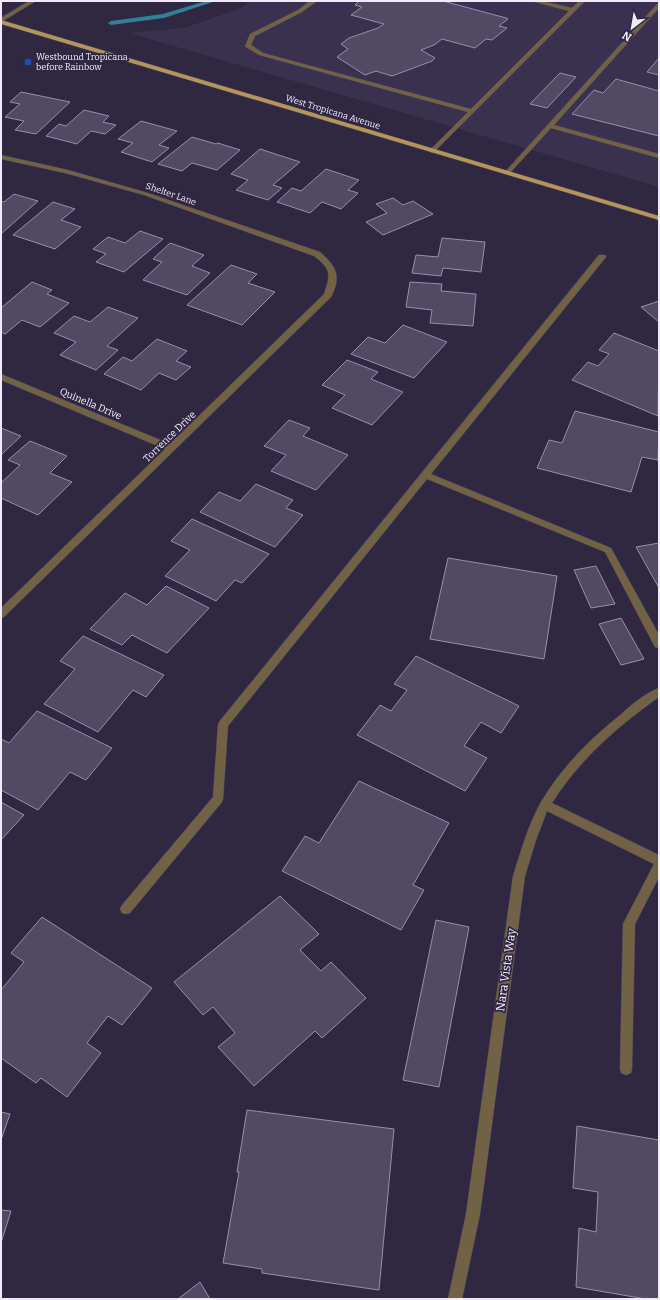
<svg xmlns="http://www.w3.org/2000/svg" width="660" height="1300" viewBox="0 0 660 1300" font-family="Bitter,serif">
<rect width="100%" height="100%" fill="#302842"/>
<!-- built -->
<path fill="#3a3150" d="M 251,1 L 659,1 L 659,187 L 129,33 L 184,28 L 239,9 Z"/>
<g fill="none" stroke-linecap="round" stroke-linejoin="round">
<!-- stream -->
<path fill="#318096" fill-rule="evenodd" d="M 206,1 L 216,1 L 164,18 L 111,25 L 108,23 L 111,21 L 163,14 Z"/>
</g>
<!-- building -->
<g fill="#514a65" stroke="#968fae">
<path d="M 359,1 L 443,1 L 506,18 L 508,19 L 499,26 L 507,28 L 492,40 L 486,39 L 475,48 L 442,39 L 434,45 L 421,50 L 435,58 L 432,61 L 392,76 L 376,71 L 365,75 L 337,57 L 348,49 L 341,44 L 349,38 L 378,28 L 384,24 L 351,15 L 362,7 L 355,5 Z"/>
<path d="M 659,58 L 659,75 L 647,72 Z"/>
<path d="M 560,73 L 576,77 L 547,108 L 530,104 Z"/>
<path d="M 616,79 L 659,91 L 659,136 L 572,114 L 594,90 L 603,93 Z"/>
<path d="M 21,92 L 70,102 L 36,134 L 15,130 L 24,121 L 5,117 L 20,104 L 10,102 Z"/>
<path d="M 84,110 L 109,116 L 103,122 L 116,125 L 105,134 L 91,131 L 77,144 L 46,136 L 59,124 L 66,126 Z"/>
<path d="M 141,121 L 177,131 L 159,145 L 169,148 L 152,162 L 121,152 L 133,143 L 118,139 Z"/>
<path d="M 192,137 L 216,144 L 218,143 L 240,150 L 217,170 L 192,163 L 182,171 L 158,164 Z"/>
<path d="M 260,149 L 300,162 L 273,185 L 282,188 L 268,200 L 236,190 L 248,180 L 231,174 Z"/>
<path d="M 326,169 L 359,180 L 348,190 L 358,193 L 341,209 L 322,202 L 310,213 L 277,202 L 292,188 L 301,191 Z"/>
<path d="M 14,194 L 38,201 L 1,234 L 1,201 L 4,202 Z"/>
<path d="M 393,198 L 403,205 L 413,201 L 433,214 L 383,235 L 366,222 L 387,213 L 376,204 Z"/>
<path d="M 53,202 L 75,209 L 61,220 L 81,227 L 55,249 L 13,235 Z"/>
<path d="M 140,231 L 163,239 L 124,272 L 96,262 L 106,254 L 93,249 L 108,237 L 125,243 Z"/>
<path d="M 442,238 L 485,242 L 481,272 L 443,268 L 441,276 L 412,273 L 416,255 L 438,257 Z"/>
<path d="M 170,243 L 204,255 L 192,266 L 210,273 L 187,295 L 143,280 L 162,262 L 153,259 Z"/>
<path d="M 231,265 L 257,274 L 248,283 L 275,292 L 242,325 L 187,305 Z"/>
<path d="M 32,282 L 52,290 L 47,294 L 69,303 L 40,327 L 22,320 L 5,334 L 1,332 L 1,308 Z"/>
<path d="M 410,282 L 442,284 L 441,291 L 476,294 L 473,326 L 430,323 L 432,310 L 406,307 Z"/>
<path d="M 659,301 L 659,322 L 641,307 Z"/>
<path d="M 108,307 L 138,318 L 107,346 L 118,350 L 96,370 L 60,355 L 76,342 L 54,333 L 74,316 L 90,322 Z"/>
<path d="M 403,325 L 447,342 L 414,378 L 351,354 L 368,337 L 385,343 Z"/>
<path d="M 614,333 L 659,351 L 658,416 L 572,380 L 588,362 L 598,366 L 609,354 L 599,350 Z"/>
<path d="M 157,339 L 187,351 L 176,361 L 191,367 L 176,380 L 159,373 L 141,390 L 104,374 L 123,357 L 132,361 Z"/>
<path d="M 347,360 L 378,372 L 371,379 L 403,392 L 372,425 L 332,408 L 345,395 L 322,385 Z"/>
<path d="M 575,411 L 659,432 L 658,460 L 642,457 L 631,492 L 537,468 L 549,440 L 562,443 Z"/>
<path d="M 289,420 L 310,428 L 303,436 L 348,455 L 316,490 L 271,471 L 286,455 L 264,446 Z"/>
<path d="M 1,428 L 21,436 L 1,455 Z"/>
<path d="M 30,441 L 67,456 L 50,473 L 72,482 L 38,515 L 1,498 L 1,483 L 20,465 L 8,460 Z"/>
<path d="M 256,484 L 293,500 L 286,508 L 303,515 L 275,547 L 200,512 L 219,492 L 240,501 Z"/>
<path d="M 192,519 L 269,554 L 242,583 L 235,580 L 216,601 L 165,576 L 190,550 L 171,541 Z"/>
<path d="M 659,543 L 659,588 L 636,547 Z"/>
<path d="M 448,558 L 557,576 L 544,659 L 430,639 Z"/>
<path d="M 596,566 L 615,604 L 591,608 L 574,570 Z"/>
<path d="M 166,586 L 209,608 L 167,653 L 132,635 L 122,645 L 90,629 L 125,593 L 147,605 Z"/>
<path d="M 621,618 L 644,659 L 621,665 L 599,624 Z"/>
<path d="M 83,636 L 164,675 L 146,697 L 133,690 L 98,732 L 44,704 L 75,669 L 60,661 Z"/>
<path d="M 416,656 L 519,706 L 501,733 L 481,722 L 464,746 L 487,758 L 465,791 L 357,735 L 380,705 L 391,711 L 407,690 L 394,684 Z"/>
<path d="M 37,711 L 112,748 L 86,780 L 70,772 L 38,810 L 1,790 L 1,739 L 9,743 Z"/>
<path d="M 359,781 L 449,823 L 413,885 L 424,890 L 401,930 L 282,871 L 305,836 L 319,843 Z"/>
<path d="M 1,802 L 24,815 L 1,840 Z"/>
<path d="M 280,896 L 319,934 L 300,950 L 321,971 L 331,962 L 366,998 L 322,1038 L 315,1031 L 254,1086 L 218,1047 L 235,1033 L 213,1007 L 203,1015 L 174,982 Z"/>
<path d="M 42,917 L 152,988 L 122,1025 L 108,1016 L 87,1043 L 101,1053 L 67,1097 L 41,1078 L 36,1083 L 1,1058 L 1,990 L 24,962 L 11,953 Z"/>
<path d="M 436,920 L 469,927 L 439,1087 L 403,1080 Z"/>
<path d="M 247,1110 L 394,1129 L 379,1290 L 262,1273 L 262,1269 L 223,1263 L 239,1172 L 237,1172 Z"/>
<path d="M 1,1112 L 10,1114 L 1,1140 Z"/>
<path d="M 577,1126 L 659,1140 L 659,1299 L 646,1299 L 576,1287 L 579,1228 L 596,1232 L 598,1192 L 573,1188 Z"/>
<path d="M 1,1210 L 11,1211 L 1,1243 Z"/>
<path d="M 200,1282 L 210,1299 L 178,1299 Z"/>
</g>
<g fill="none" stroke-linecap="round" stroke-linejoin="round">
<!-- minor casing -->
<g stroke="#4b435c" stroke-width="1">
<g id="minor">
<path d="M 29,1 L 36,1 L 1,22 L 1,18 Z"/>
<path d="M 310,1 L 317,1 L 302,12 L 255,36 L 251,45 L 263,53 L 471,109 L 569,11 L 531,1 L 542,1 L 572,8 L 579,1 L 585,1 L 434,152 L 432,153 L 429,151 L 468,112 L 259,55 L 246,47 L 245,46 L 250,34 L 298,10 Z"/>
<path d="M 659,2 L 659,8 L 554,125 L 659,154 L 659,158 L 551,128 L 509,174 L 505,174 L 505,172 Z"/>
<path d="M 1,155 L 68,170 L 148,193 L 320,252 C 336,266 342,276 331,297 L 4,617 L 1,618 L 1,608 L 165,449 L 1,380 L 1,374 L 170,444 L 324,294 C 331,274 331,269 314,256 L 144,195 L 65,173 L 1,159 Z"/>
<path d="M 599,255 L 605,255 L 606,257 L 431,474 L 611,548 L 659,635 L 659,648 L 655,647 L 605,552 L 427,479 L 228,726 L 223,799 L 222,802 L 130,913 L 126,914 L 122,913 L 120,909 L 122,905 L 213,797 L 218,725 L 219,722 Z"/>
<path d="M 659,688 L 659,697 C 618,726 579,760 552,803 L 659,855 L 659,877 L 635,924 L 632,1069 L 631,1073 L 626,1075 L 621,1073 L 620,1069 L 623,924 L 654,864 L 547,811 L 536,840 L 525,876 L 480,1214 L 462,1299 L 448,1299 L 466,1214 L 513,876 C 521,851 528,825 541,802 C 561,768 589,740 619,716 C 630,706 645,693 659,688 Z"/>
</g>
</g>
<!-- major casing -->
<g stroke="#4b435c" stroke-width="1">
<path id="major" d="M 1,20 L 659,216 L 659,220 L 1,24 Z"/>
</g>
<!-- minor -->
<use href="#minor" fill="#716245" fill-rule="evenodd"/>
<!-- major -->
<use href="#major" fill="#b49658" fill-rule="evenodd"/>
</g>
<!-- markers -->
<rect fill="#1a4fb4" stroke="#302842" stroke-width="1.5" x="24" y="58" width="8" height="8" rx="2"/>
<g text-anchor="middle" stroke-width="3.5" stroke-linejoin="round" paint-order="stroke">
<!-- far-poi labels -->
<g font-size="9" fill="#efebfc" stroke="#302842" text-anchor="start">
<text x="36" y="60">Westbound Tropicana<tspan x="36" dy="10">before Rainbow</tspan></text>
</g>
<!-- far-street labels -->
<g font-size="9" fill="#efebfc" stroke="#302842">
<text transform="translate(333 112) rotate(17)" y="3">West Tropicana Avenue</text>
<text transform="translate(171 194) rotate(19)" y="3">Shelter Lane</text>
</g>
<!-- street labels -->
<g font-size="10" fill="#efebfc" stroke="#302842">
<text transform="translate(91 403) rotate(23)" y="4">Quinella Drive</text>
<text transform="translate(169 436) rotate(-44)" y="4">Torrence Drive</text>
</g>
<!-- near-street labels -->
<g font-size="12" fill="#efebfc" stroke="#302842">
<text transform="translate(506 970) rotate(-82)" y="4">Nara Vista Way</text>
</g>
</g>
<!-- border -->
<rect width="660" height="1300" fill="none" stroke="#efebfc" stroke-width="4"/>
<!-- north arrow -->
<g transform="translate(632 28) rotate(211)" stroke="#302842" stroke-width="3" paint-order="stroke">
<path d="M0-3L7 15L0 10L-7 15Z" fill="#efebfc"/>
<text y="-6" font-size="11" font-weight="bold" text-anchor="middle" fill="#efebfc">N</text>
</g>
</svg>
